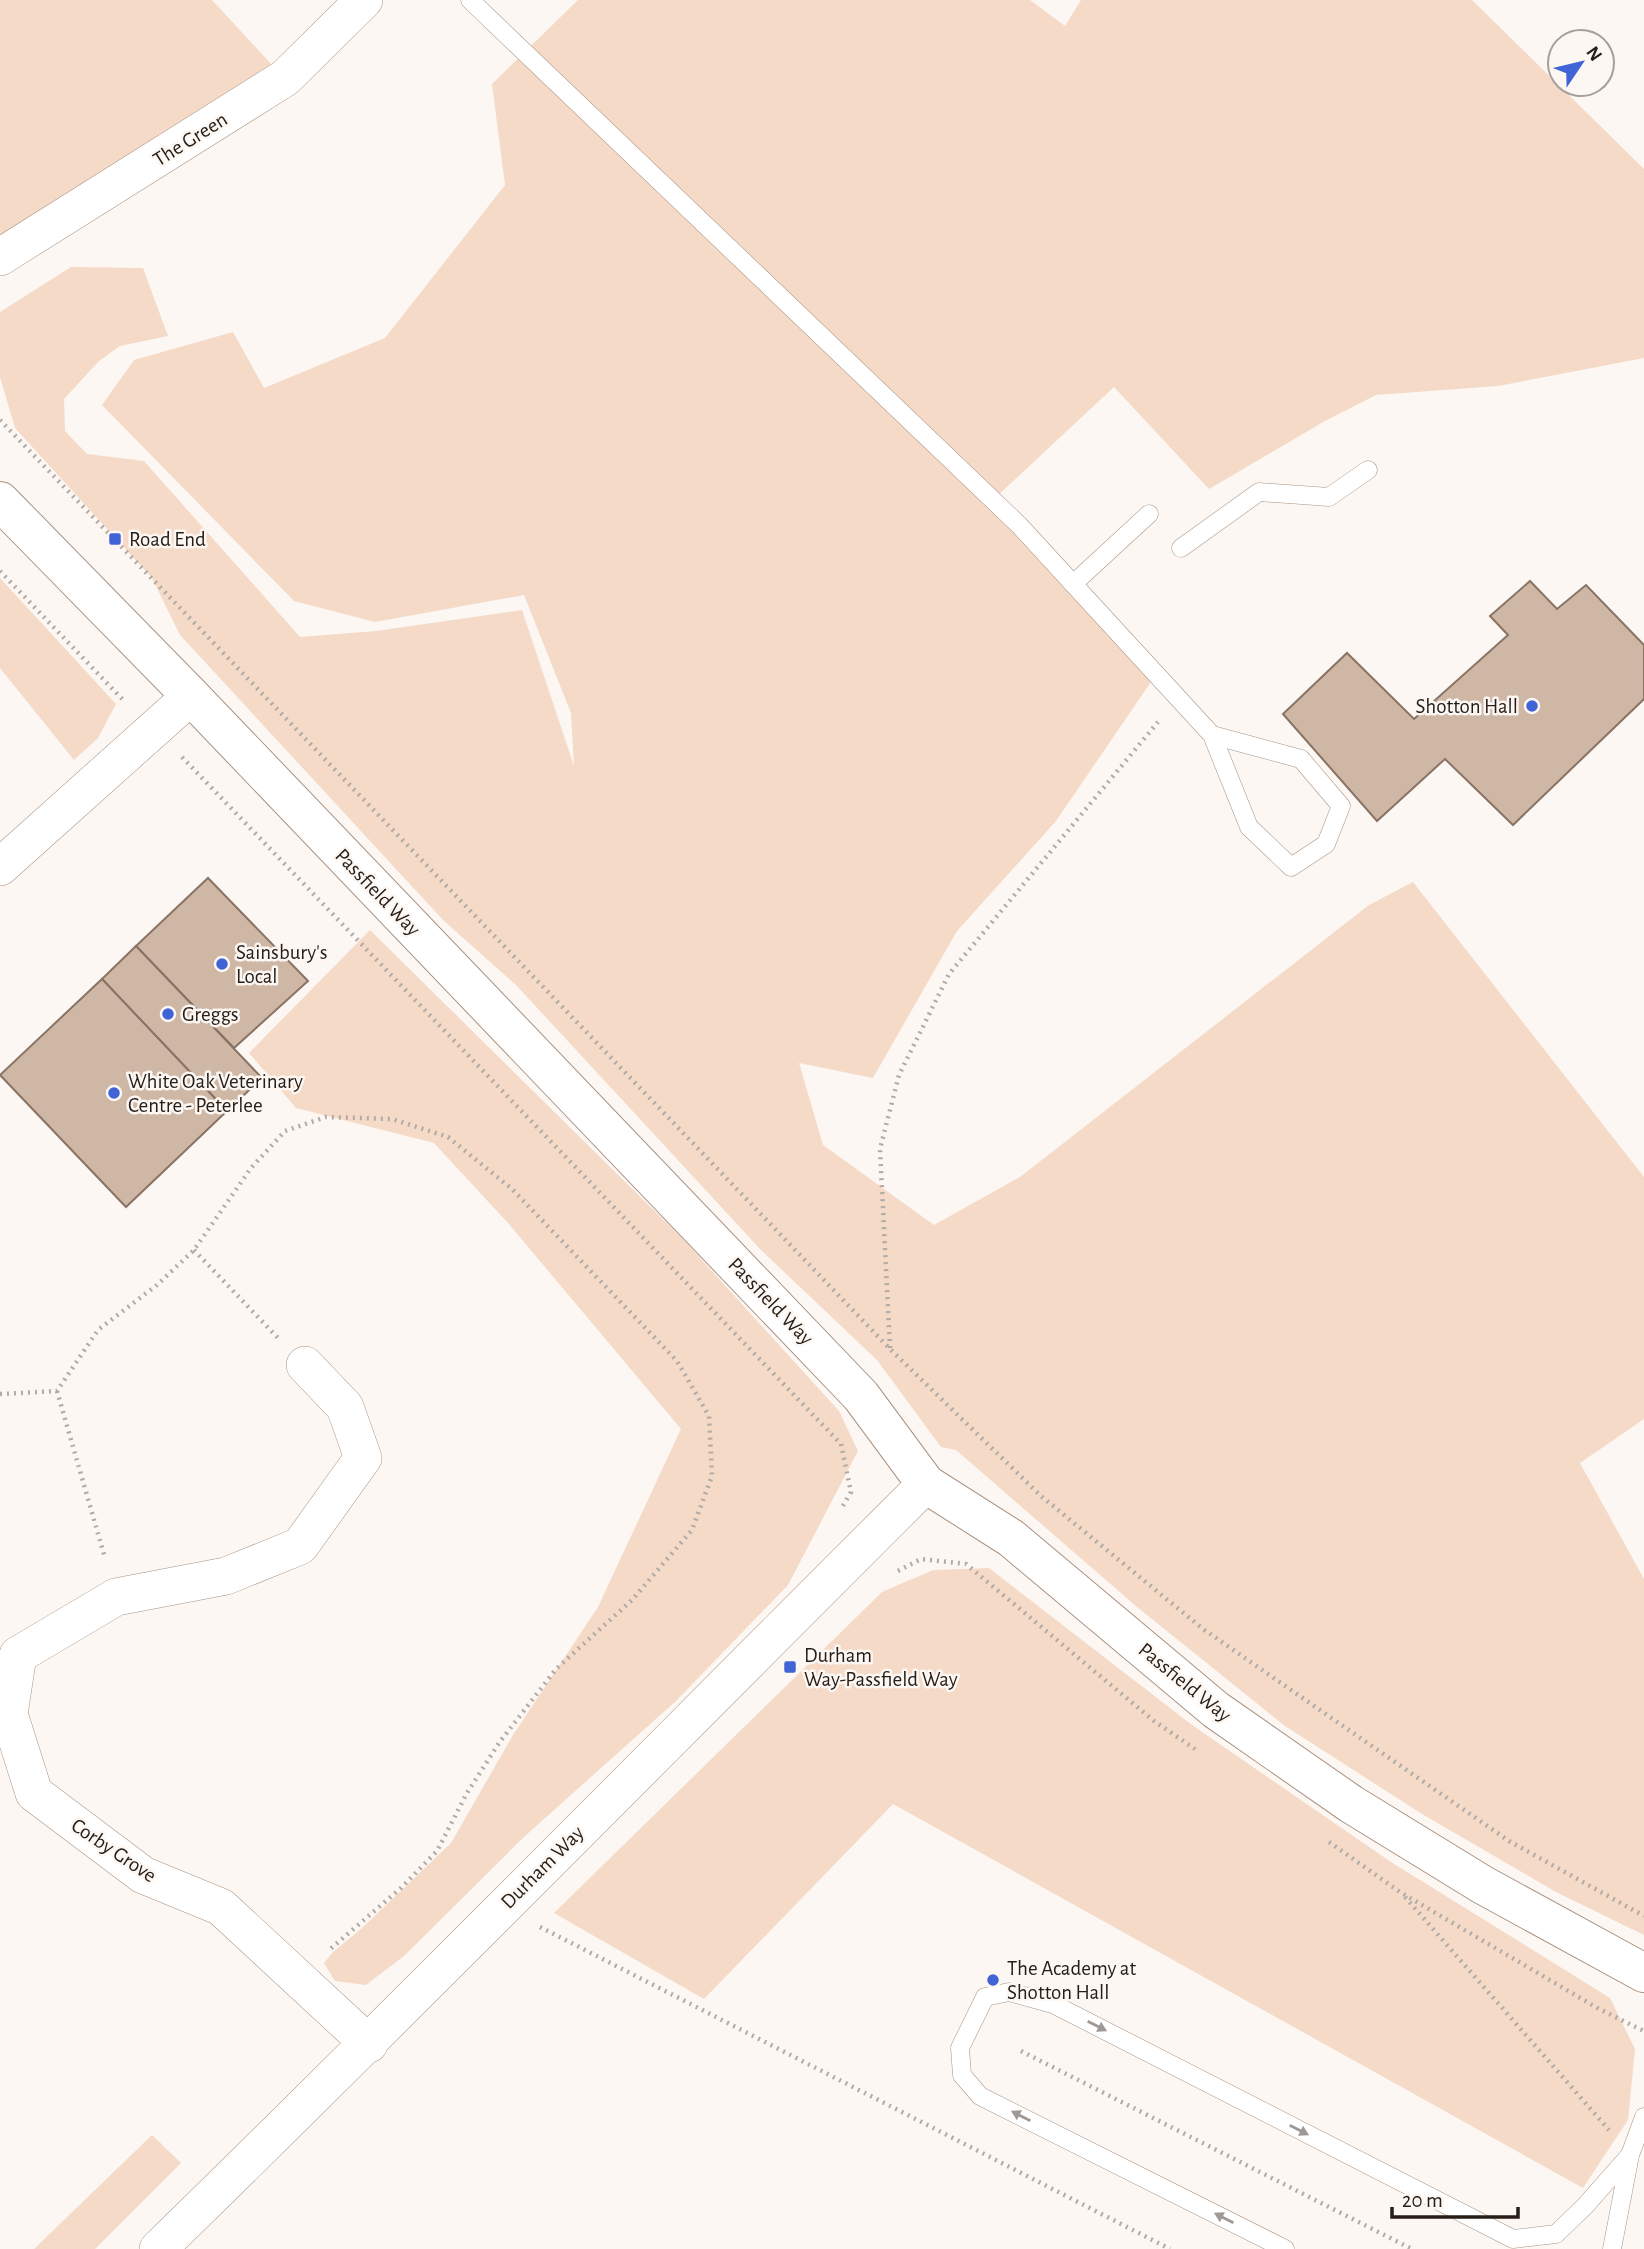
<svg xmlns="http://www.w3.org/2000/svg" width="1644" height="2249" viewBox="0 0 1644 2249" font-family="'Alegreya Sans',sans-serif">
<rect width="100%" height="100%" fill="#fcf7f3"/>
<!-- green -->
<g fill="#f4dac7">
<path d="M 0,0 L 212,0 L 273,66 L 0,236 Z"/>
<path d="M 578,0 L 1030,0 L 1065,26 L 1081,0 L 1472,0 L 1644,169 L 1644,358 L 1498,386 L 1376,395 L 1325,421 L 1209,489 L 1114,387 L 995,498 L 1157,673 L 1056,821 L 957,931 L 873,1078 L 799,1063 L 823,1145 L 934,1225 L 1020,1177 L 1369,905 L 1413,882 L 1644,1177 L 1644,1419 L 1580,1463 L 1644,1579 L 1644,1935 L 1556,1892 L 1422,1814 L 1285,1726 L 1137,1607 L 956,1450 L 941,1447 L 877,1360 L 761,1250 L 516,985 L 443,920 L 180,635 L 152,578 L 15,428 L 0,377 L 0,312 L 71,267 L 143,268 L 168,336 L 120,346 L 99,361 L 64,399 L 65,431 L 87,454 L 144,461 L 300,637 L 376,631 L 522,610 L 574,766 L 571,713 L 524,595 L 375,622 L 294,601 L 102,405 L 134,360 L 233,332 L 264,388 L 385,338 L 505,185 L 492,84 Z"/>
<path d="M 0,578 L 116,704 L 98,738 L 74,760 L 0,668 Z"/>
<path d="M 370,930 L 681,1237 L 839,1411 L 858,1451 L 788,1585 L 676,1701 L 525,1836 L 404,1956 L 366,1985 L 335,1981 L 324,1963 L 333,1952 L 361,1929 L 451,1843 L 513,1735 L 598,1607 L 681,1429 L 508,1223 L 434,1143 L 296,1108 L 249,1053 Z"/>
<path d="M 989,1568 L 1192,1725 L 1391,1862 L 1610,1998 L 1635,2049 L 1628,2120 L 1583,2188 L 893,1804 L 704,1999 L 554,1913 L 882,1592 L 933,1570 Z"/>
<path d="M 152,2135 L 181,2163 L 95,2249 L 34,2249 Z"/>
</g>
<!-- building -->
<g fill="#cfb7a6" stroke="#897364" stroke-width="2">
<path d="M 1530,581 L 1557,609 L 1586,585 L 1644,645 L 1644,699 L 1513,825 L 1445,759 L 1377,821 L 1283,714 L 1347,653 L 1414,719 L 1508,635 L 1490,616 Z"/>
<path d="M 208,878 L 308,981 L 234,1048 L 136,946 Z"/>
<path d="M 136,946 L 262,1078 L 227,1111 L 102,979 Z"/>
<path d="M 102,979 L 227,1111 L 126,1207 L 0,1075 Z"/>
</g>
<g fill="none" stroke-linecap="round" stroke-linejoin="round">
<!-- service casing -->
<g stroke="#aa9383" stroke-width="19">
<g id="service">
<path d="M 470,0 L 1019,525 L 1212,735 L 1249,827 L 1291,867 L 1326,844 L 1341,806 L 1301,759 L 1212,735"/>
<path d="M 1181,548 L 1259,492 L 1329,497 L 1368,470"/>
<path d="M 1073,584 L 1149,514"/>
<path d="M 1285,2249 L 980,2096 L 962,2075 L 960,2048 L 985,1997 L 1009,1992 L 1053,2004 L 1513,2239 L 1556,2234 L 1585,2206 L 1630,2155"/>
<path d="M 1612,2249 L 1630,2155 L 1644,2117"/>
</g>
</g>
<!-- minor casing -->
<g stroke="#aa9383" stroke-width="38">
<g id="minor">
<path d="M 0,257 L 285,78 L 364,0"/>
<path d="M 0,867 L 191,696"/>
<path d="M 305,1365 L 345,1407 L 363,1458 L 300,1546 L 226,1576 L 116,1597 L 18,1655 L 9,1714 L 34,1793 L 143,1875 L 221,1907 L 369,2044"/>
<path d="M 158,2249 C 417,1997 670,1739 926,1484"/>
</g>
</g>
<!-- tertiary casing -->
<g stroke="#aa9383" stroke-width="40">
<path id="tertiary" d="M 0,501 L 191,696 L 861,1396 L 926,1484 L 1011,1538 L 1216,1710 L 1351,1804 L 1483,1885 L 1644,1973"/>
</g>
<!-- path -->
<g stroke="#b1aaa5" stroke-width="4.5" stroke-dasharray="2 5" stroke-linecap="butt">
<path d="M 0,420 L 891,1350 L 1041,1496 L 1203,1629 L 1509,1841 L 1644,1916"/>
<path d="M 0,571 L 125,702"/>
<path d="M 182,757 L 841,1444 L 851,1492 L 841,1509"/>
<path d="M 194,1250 L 278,1338"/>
<path d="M 890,1348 L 880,1149 L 899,1075 L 949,974 L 1158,722"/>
<path d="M 57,1391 L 105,1558"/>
<path d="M 0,1394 L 57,1391 L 98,1330 L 157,1285 L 194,1250 L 251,1168 L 285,1131 L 326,1117 L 392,1119 L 448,1137 L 512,1189 L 677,1361 L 709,1416 L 712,1476 L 692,1530 L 632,1600 L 556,1669 L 499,1743 L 467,1793 L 437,1851 L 401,1888 L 328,1951"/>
<path d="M 898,1571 L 921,1559 L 966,1564 L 1154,1721 L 1195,1749"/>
<path d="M 1329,1842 L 1400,1892 L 1599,2009 L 1644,2031"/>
<path d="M 1405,1897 L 1609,2130"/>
<path d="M 540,1927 L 1170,2249"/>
<path d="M 1021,2051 L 1412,2249"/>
</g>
<!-- service -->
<use href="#service" stroke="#fff" stroke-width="18"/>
<!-- minor -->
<use href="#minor" stroke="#fff" stroke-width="37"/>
<!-- tertiary -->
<use href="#tertiary" stroke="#fff" stroke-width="38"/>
</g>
<!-- one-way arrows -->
<defs><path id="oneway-solid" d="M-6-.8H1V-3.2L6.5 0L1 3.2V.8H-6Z" transform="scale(1.75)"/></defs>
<g fill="#9d9997">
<use href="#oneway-solid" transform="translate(1097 2026) rotate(27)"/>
<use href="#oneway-solid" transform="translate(1021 2116) rotate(-153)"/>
<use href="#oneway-solid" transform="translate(1299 2130) rotate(27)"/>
<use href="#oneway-solid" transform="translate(1224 2218) rotate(-153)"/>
</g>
<!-- markers -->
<g fill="#4063d5" stroke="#fcf7f3" stroke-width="2.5">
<rect x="108" y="532" width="14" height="14" rx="3.5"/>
<circle cx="1532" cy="706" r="7"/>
<circle cx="222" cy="964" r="7"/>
<circle cx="168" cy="1014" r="7"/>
<circle cx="114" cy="1093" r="7"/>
<rect x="783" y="1660" width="14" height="14" rx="3.5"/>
<circle cx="993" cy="1980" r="7"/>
</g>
<g text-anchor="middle" stroke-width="5" stroke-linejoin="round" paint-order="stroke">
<!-- street labels -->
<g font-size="21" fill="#261d17" stroke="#fcf7f3">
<text transform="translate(190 139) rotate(-32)" y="7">The Green</text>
<text transform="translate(378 892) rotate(46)" y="7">Passfield Way</text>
<text transform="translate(771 1301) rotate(46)" y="7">Passfield Way</text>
<text transform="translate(1185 1682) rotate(39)" y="7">Passfield Way</text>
<text transform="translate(114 1850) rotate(34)" y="7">Corby Grove</text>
<text transform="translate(542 1867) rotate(-45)" y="7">Durham Way</text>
</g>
<!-- poi labels -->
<g font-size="21" fill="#261d17" stroke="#fcf7f3" text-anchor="start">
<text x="129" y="546">Road End</text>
<text x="1518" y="713" text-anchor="end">Shotton Hall</text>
<text x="236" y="959">Sainsbury's<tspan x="236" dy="24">Local</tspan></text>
<text x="182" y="1021">Greggs</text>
<text x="128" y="1088">White Oak Veterinary<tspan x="128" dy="24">Centre - Peterlee</tspan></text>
<text x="804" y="1662">Durham<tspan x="804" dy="24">Way-Passfield Way</tspan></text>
<text x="1007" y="1975">The Academy at<tspan x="1007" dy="24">Shotton Hall</tspan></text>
</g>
</g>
<!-- north arrow -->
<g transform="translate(1581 63) rotate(55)"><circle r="33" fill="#fcf7f3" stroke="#a6a09b" stroke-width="2"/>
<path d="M0-5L12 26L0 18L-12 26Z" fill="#4063d5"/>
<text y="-10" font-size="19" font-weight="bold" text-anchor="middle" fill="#261d17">N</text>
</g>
<!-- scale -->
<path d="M1392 2207v10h126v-10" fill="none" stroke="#261d17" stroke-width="3.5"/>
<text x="1402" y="2207" font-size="21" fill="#261d17" stroke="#fcf7f3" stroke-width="5" paint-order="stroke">20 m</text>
</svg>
